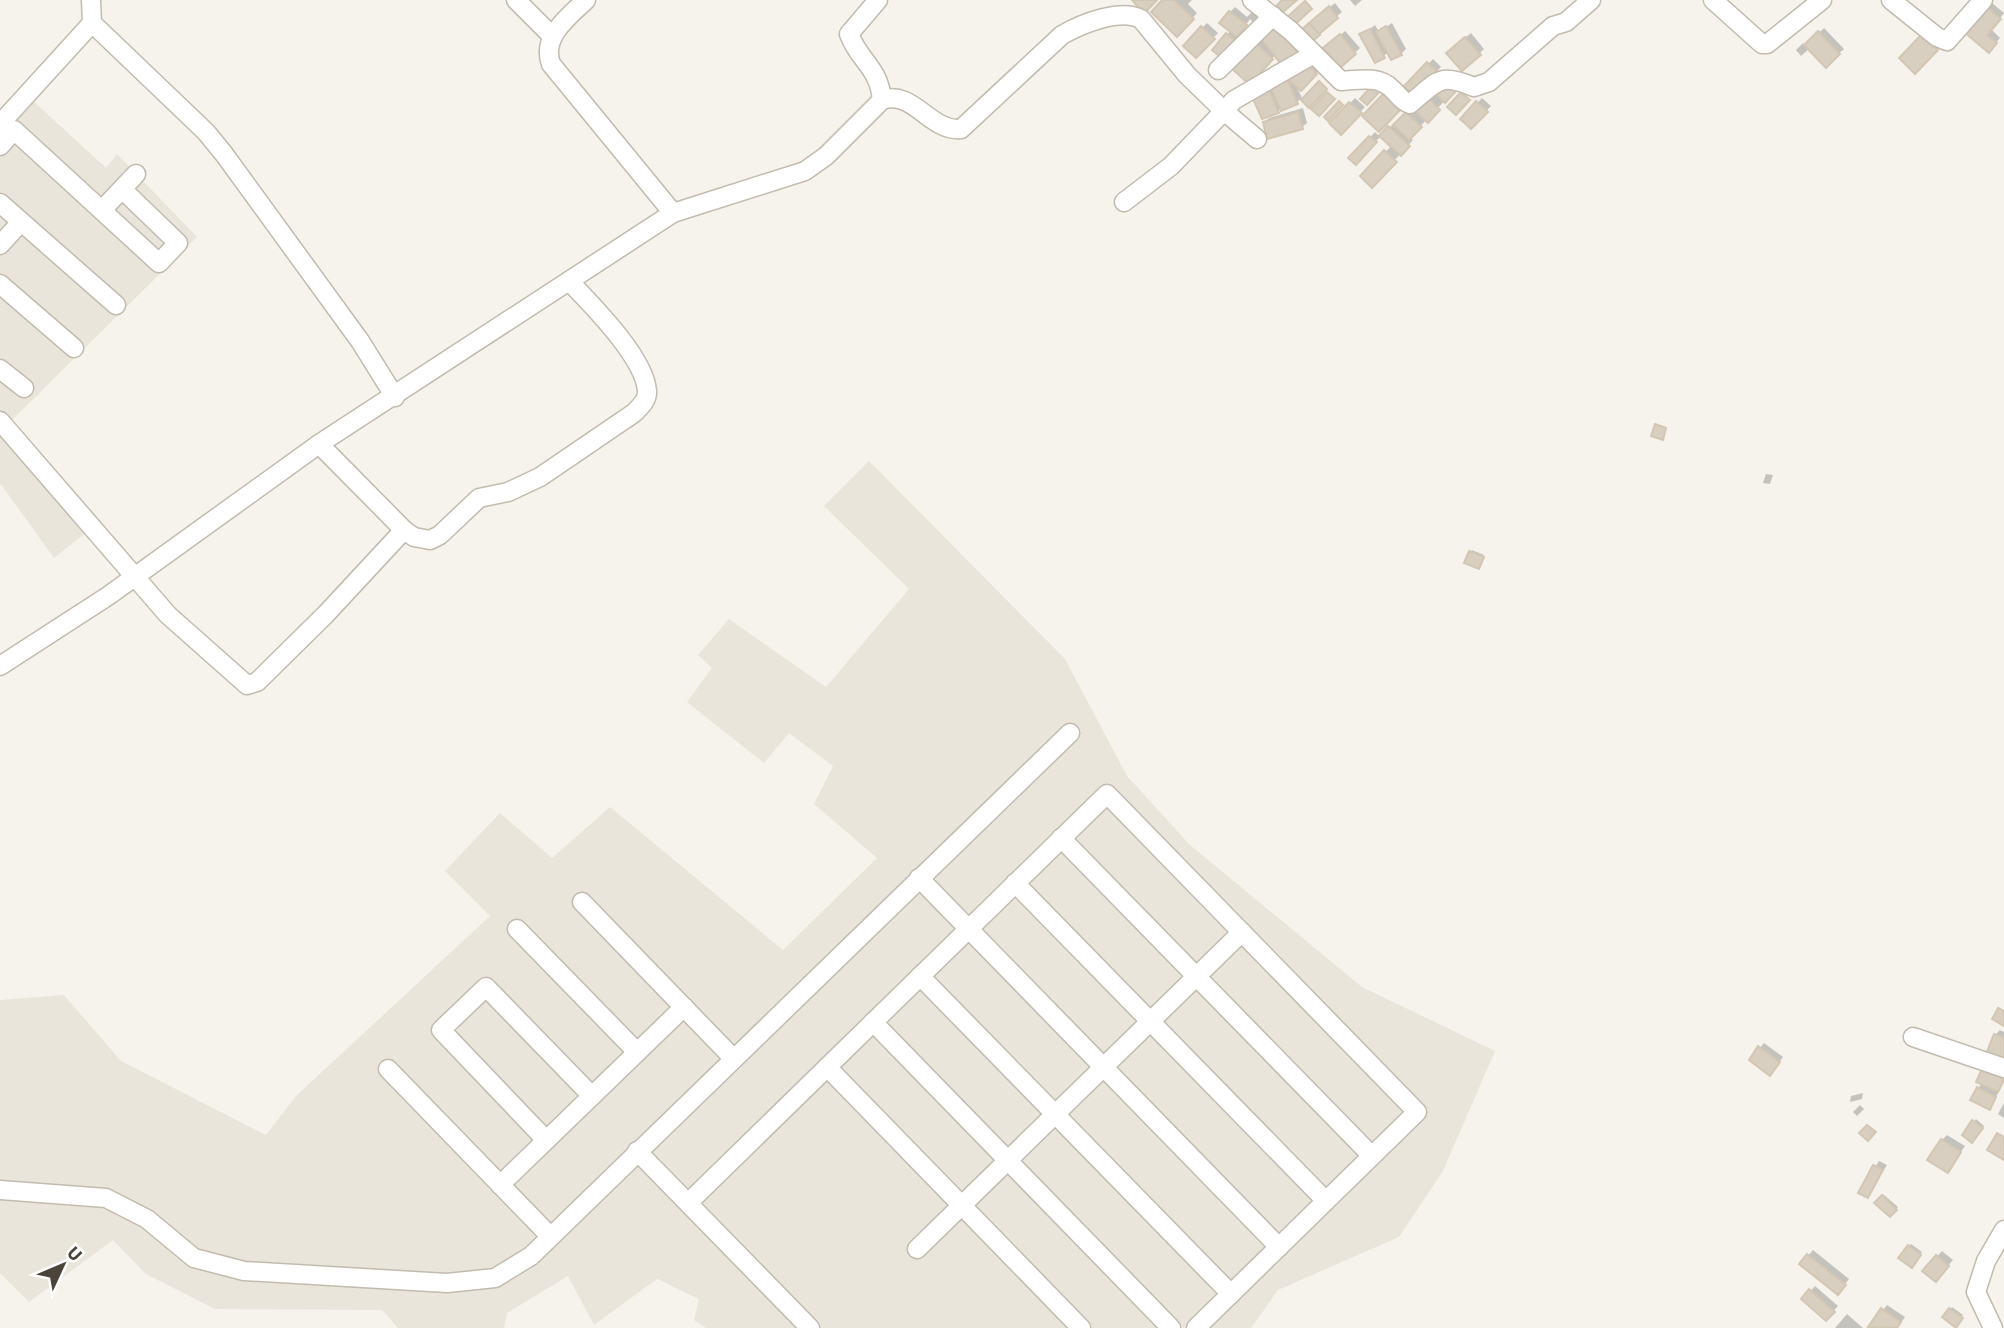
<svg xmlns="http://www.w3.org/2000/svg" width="2004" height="1328" viewBox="0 0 2004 1328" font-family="'Source Sans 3',sans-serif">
<rect width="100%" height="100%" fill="#f6f3ec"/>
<!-- residential -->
<g fill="#eae5da">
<path d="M 31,99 L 106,168 L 117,154 L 197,237 L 12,420 L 97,524 L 54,558 L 0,483 L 0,132 Z"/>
<path d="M 869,461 L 1065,659 L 1127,776 L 1190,845 L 1362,987 L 1495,1051 L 1443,1171 L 1399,1237 L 1278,1290 L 1251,1328 L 706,1328 L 694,1320 L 699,1299 L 657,1279 L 594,1325 L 568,1276 L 507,1313 L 504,1328 L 398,1328 L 382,1310 L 215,1309 L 146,1274 L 113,1240 L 29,1302 L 0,1273 L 0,1000 L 64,995 L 121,1061 L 266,1135 L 296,1096 L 490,916 L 445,871 L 500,813 L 552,858 L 610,807 L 783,950 L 877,858 L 814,804 L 833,766 L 789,733 L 764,763 L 687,702 L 712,668 L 698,655 L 729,619 L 826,687 L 909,589 L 824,506 Z"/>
</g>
<!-- shadow -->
<g fill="#0003">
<path d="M 1165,0 L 1192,0 L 1188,4 L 1197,13 L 1177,35 Z"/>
<path d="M 1350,0 L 1362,0 L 1355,6 Z"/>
<path d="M 1335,3 L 1342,12 L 1319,31 L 1316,18 Z"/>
<path d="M 1992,3 L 2004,13 L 1991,29 L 2000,38 L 1993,46 L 1967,32 Z"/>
<path d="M 1258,6 L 1267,14 L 1256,25 L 1250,19 L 1228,52 L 1215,49 L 1231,30 L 1230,12 L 1235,7 L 1247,17 Z"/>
<path d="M 1281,21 L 1303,50 L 1299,54 L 1276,54 L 1250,83 L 1231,66 Z"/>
<path d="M 1207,23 L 1218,33 L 1196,56 L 1185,46 Z"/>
<path d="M 1392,23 L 1406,49 L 1401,54 L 1389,52 L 1376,61 L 1362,35 L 1375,25 L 1379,32 Z"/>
<path d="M 1824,28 L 1844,49 L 1826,65 L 1810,48 L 1801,56 L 1796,50 L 1803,43 L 1805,46 Z"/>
<path d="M 1345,31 L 1360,48 L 1340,66 L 1330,44 Z"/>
<path d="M 1471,33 L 1484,49 L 1480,53 L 1453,48 Z"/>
<path d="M 1312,59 L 1321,68 L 1301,89 L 1295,83 L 1302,98 L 1297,102 L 1278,111 L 1252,92 L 1291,73 L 1293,78 Z"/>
<path d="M 1433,59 L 1441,67 L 1415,94 L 1407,86 Z"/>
<path d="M 1451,80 L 1458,87 L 1410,137 L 1413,140 L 1372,185 L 1363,176 L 1392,145 L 1381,135 L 1430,91 L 1436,96 Z"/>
<path d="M 1355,98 L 1365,107 L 1341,132 L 1331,123 Z"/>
<path d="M 1482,98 L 1491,106 L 1471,127 L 1462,119 Z"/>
<path d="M 1303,108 L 1307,123 L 1302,127 L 1264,123 L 1269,118 Z"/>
<path d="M 1375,132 L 1380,137 L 1356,162 L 1351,158 Z"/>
<path d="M 1766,474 L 1773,475 L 1770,484 L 1763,483 Z"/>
<path d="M 1472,550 L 1484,555 L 1480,565 L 1470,552 Z"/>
<path d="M 2000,1030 L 2004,1032 L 2004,1060 L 1995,1035 Z"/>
<path d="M 1764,1043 L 1783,1057 L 1774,1069 L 1760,1048 Z"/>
<path d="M 1984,1070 L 2004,1073 L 2004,1082 L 1990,1108 L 1978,1088 L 1983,1083 Z"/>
<path d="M 1863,1093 L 1862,1099 L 1850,1102 L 1851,1096 Z"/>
<path d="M 2004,1103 L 2004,1118 L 1998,1114 Z"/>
<path d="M 1860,1105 L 1864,1109 L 1857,1116 L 1853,1112 Z"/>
<path d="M 1976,1119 L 1984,1126 L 1972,1141 L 1964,1135 Z"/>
<path d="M 1947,1135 L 1965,1146 L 1948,1171 L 1942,1140 Z"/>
<path d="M 1879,1161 L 1887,1165 L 1868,1196 L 1861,1192 Z"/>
<path d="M 1884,1195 L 1898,1207 L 1890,1215 L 1877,1203 Z"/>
<path d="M 1911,1244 L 1922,1252 L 1914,1263 L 1909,1246 Z"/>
<path d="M 1813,1250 L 1849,1279 L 1842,1288 L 1801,1264 Z"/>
<path d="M 1942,1251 L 1953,1260 L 1940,1275 L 1924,1271 Z"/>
<path d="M 1815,1286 L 1838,1306 L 1826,1319 L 1803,1299 Z"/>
<path d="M 1887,1305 L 1905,1317 L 1897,1328 L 1873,1328 L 1871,1327 Z"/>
<path d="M 1952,1307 L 1963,1315 L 1956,1325 L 1944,1317 Z"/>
<path d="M 1847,1314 L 1863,1328 L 1835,1328 Z"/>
</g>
<!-- building -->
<g fill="#d8cfc1" stroke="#d3c7b4" stroke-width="2">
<path d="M 1132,0 L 1157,0 L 1144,14 Z"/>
<path d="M 1162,0 L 1174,0 L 1194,19 L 1177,37 L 1151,12 Z"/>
<path d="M 1282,0 L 1297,0 L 1283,12 L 1277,5 Z"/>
<path d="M 1305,1 L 1312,9 L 1293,26 L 1286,18 Z"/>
<path d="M 1329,6 L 1338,18 L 1319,34 L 1309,23 Z"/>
<path d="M 1986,6 L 2001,19 L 1987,35 L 1997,43 L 1989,53 L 1964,32 Z"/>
<path d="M 1229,11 L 1247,25 L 1237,37 L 1219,23 Z"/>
<path d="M 1309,23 L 1320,35 L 1311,42 L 1301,30 Z"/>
<path d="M 1276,25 L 1300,56 L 1284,68 L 1260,37 Z"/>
<path d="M 1201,26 L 1215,39 L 1196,58 L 1183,46 Z"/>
<path d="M 1386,26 L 1402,55 L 1391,60 L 1376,32 Z"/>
<path d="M 1370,29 L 1385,58 L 1375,63 L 1359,34 Z"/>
<path d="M 1818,31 L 1840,54 L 1826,68 L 1804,45 Z"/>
<path d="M 1226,33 L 1237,42 L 1223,59 L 1212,50 Z"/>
<path d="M 1340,34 L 1356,54 L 1340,68 L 1323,48 Z"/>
<path d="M 1922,34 L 1938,50 L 1915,74 L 1899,58 Z"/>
<path d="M 1465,37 L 1481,55 L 1462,71 L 1446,53 Z"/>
<path d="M 1252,40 L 1273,59 L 1250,85 L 1229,66 Z"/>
<path d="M 1427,62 L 1438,73 L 1415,97 L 1404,86 Z"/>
<path d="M 1306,63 L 1317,74 L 1301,91 L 1289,80 Z"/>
<path d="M 1286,76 L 1298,104 L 1281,111 L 1269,83 Z"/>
<path d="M 1319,81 L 1327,89 L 1309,108 L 1301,100 Z"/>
<path d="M 1376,81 L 1383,88 L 1367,105 L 1360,99 Z"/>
<path d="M 1448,81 L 1457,90 L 1445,103 L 1436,94 Z"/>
<path d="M 1267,85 L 1279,113 L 1262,119 L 1250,92 Z"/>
<path d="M 1386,91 L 1403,107 L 1379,132 L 1362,116 Z"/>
<path d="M 1327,92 L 1335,99 L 1319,116 L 1311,109 Z"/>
<path d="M 1461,92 L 1470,100 L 1456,115 L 1447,107 Z"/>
<path d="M 1425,95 L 1440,110 L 1428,123 L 1412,108 Z"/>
<path d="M 1339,101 L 1343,105 L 1328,121 L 1324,117 Z"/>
<path d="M 1476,101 L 1488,112 L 1471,129 L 1460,119 Z"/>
<path d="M 1349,102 L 1362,113 L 1341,135 L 1329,123 Z"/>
<path d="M 1298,112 L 1303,129 L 1267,139 L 1263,122 Z"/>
<path d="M 1406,112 L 1422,127 L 1409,140 L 1393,125 Z"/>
<path d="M 1388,126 L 1410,146 L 1401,156 L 1379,136 Z"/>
<path d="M 1369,136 L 1377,142 L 1356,165 L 1348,158 Z"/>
<path d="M 1384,150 L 1397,162 L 1372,188 L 1360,176 Z"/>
<path d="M 1655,424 L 1666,428 L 1663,440 L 1651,436 Z"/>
<path d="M 1469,551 L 1484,557 L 1479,569 L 1464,563 Z"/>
<path d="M 1998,1008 L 2004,1011 L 2004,1026 L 1992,1019 Z"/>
<path d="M 1994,1034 L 2004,1038 L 2004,1062 L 1986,1054 Z"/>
<path d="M 1758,1046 L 1780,1062 L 1770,1076 L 1749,1060 Z"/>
<path d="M 1982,1069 L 2004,1079 L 1998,1092 L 1976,1082 Z"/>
<path d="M 1977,1087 L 1996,1097 L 1990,1110 L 1970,1100 Z"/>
<path d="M 1972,1120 L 1983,1128 L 1972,1143 L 1962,1135 Z"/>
<path d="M 1867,1125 L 1876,1132 L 1868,1141 L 1859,1133 Z"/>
<path d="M 1997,1133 L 2004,1137 L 2004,1160 L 1987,1150 Z"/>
<path d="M 1941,1139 L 1961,1152 L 1948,1173 L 1927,1160 Z"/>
<path d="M 1873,1165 L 1883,1170 L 1868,1198 L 1858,1193 Z"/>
<path d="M 1882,1195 L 1897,1210 L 1890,1217 L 1874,1203 Z"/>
<path d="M 1908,1245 L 1921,1255 L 1912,1268 L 1898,1258 Z"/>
<path d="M 1807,1254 L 1846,1285 L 1838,1295 L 1799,1264 Z"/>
<path d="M 1936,1255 L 1949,1266 L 1936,1282 L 1922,1271 Z"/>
<path d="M 1809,1289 L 1835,1312 L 1826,1321 L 1801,1299 Z"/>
<path d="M 1881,1308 L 1901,1322 L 1897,1328 L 1868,1327 Z"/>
<path d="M 1949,1308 L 1963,1318 L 1956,1328 L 1942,1317 Z"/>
</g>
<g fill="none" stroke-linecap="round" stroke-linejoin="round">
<!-- street casing -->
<g stroke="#c2bbae" stroke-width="21">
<g id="street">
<path d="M 91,0 L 92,23 L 206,132 L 224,154 L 360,341 L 395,397"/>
<path d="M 516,0 L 552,36"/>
<path d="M 586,0 C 568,17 541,37 551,64 L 673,213"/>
<path d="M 878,0 L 849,34 C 859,61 879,67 882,100"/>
<path d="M 1252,0 L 1291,31 L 1341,81 C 1358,80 1379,75 1392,89 C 1399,95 1401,101 1410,104 C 1438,81 1439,72 1474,87 L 1489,82 L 1553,26 L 1566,22 L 1591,0"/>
<path d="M 1713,0 L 1762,44 L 1767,44 L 1822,0"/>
<path d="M 1891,0 L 1937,37 L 1947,41 L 1983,0"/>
<path d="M 1218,70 L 1273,16"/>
<path d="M 0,124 L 92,23"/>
<path d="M 0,146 L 14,130 L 159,263 L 178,243 L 122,189"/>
<path d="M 1124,202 L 1171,166 L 1224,111 L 1257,139"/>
<path d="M 0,203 L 116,305"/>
<path d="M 102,210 L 136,174"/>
<path d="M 0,245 L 21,222"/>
<path d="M 0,284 L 74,348"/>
<path d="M 0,369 L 24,388"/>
<path d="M 0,421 L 168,615 L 247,685 L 257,682 L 326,614 L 404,530"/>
<path d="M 319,444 L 404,530 L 414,537 L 430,540 L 440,535 L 479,498 L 508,492 L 540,477 L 634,413 C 640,407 648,400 647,391 C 645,358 592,305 569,281"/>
<path d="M 0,666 L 108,596 L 319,444 L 673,213 L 805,171 L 826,156 L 882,100 C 913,89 930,132 961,129 L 1062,35 C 1081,24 1120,8 1141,19 L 1187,75 L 1224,111 L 1234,100 L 1312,55"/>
<path d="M 1061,838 L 1372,1156"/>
<path d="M 919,878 L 1279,1247"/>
<path d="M 1015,883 L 1326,1201"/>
<path d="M 582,902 L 733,1058"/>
<path d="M 517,929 L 637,1052"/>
<path d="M 920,976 L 1231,1294"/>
<path d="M 873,1022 L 1171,1328"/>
<path d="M 1913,1037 L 2004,1068"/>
<path d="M 827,1067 L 1081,1328"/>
<path d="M 388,1069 L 550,1236"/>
<path d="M 546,1140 L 441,1030 L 486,987 L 592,1096"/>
<path d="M 637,1151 L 810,1328"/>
<path d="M 500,1185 L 684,1007"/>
<path d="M 0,1190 L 106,1198 L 147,1219 L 194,1258 L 244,1271 L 447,1283 L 495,1278 L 531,1256 L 1070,733"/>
<path d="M 688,1203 L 1107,794 L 1417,1112 L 1196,1328"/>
<path d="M 917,1249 L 1242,932"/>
<path d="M 1993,1328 L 1976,1292 L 1986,1261 L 2004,1230"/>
</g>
</g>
<!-- street -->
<use href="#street" stroke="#fff" stroke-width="18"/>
</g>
<!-- north arrow -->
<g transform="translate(63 1265) rotate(46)" stroke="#ffffff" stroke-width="5" paint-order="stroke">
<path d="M0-5L12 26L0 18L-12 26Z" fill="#4b4439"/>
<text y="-10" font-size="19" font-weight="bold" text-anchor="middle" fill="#4b4439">U</text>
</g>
</svg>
